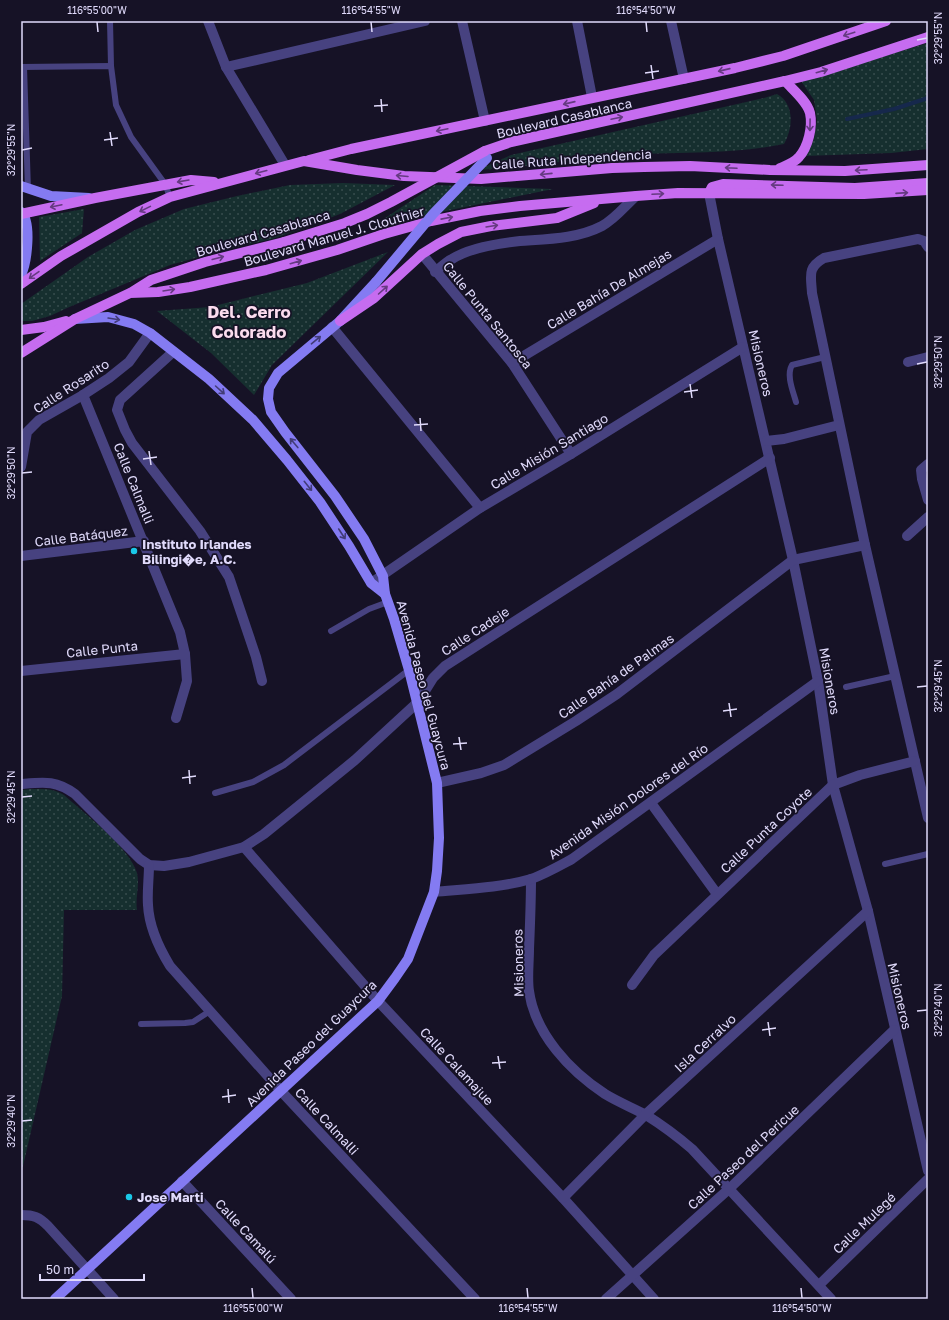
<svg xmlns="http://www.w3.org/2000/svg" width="949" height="1320" viewBox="0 0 949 1320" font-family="'Golos Text',sans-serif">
<defs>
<pattern id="grass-dots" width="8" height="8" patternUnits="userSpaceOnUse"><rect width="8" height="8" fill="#162f2f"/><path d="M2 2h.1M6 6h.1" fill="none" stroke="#384d4e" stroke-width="1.8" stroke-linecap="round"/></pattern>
</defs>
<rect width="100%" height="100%" fill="#161226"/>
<!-- grass -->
<g fill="url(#grass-dots)">
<path d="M 928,43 L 928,149 L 891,153 L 805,156 L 814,139 L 817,120 L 814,100 L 801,81 Z"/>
<path d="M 777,94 C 795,104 793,128 784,144 C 727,156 668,151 611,156 C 566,160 523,168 478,170 L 511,155 L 764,98 Z"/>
<path d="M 343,183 L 395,185 L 340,214 L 307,227 L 272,239 L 236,247 L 170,265 L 67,308 L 50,316 L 32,321 L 21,321 L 21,304 L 88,257 L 135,230 L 184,209 L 237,196 L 290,185 Z"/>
<path d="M 435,185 L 553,189 L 373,226 Z"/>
<path d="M 84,209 L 82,233 L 40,261 L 39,217 Z"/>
<path d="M 388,252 L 272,365 L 254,395 L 211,353 L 157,311 L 210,307 L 307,283 Z"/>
<path d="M 31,789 C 45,789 52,788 64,795 C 85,814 130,848 137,873 C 140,885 135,898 137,910 L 64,910 L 62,996 L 21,1175 L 21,790 Z"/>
</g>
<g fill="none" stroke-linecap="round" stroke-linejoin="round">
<!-- stream -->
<path stroke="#16284c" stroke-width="4" d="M 847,119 L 894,109 L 928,98"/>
<!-- lane -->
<g stroke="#474280" stroke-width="6">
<path d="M 110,21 L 111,66"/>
<path d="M 21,67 L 111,66 L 116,105 L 131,137 L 165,184 L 170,197"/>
<path d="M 24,67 L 28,190"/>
<path d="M 796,402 C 793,391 786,375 792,365 L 825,357"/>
<path d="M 331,631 L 369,609 L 388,602"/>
<path d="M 846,687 L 895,676"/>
<path d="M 215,793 L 253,782 L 284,765 L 409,670"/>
<path d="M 885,864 L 928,854"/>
<path d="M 141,1024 L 185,1023 L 193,1022 L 210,1011"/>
</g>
<!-- street -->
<g stroke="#474280" stroke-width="10">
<path d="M 208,21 L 226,67 L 285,165"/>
<path d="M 462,21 L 485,121"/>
<path d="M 577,21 L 592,97"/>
<path d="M 671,21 L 684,79"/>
<path d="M 226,67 L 425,21"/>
<path d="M 709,193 L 718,239 L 793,560 L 818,681 L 833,785 L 868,911 L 928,1171"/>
<path d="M 928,247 L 924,241 L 918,239 L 824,258 C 807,268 811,275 812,293 L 865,545 L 928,818"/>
<path d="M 422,254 L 512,363 L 571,454"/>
<path d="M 435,272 C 441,267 446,262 452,259 C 469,248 501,243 520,241 C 547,239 577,239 602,226 C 615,219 625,206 636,196"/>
<path d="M 332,327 L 480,508"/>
<path d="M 173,352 L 120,400 L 117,410 L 125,430 L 132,443 L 200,531 L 229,577 L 256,657 L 262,681"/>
<path d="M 908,362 L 928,357"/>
<path d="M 512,363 L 718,239"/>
<path d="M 83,395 L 180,632 L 185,654 L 187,681 L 176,718"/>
<path d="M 766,441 L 784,439 L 839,425"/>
<path d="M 928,464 L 921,470 L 922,479 L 928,500"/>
<path d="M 21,467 L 27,432 L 39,420 L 83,395 L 109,378 L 129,362 L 150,333"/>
<path d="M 907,536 L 928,517"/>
<path d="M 21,556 L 144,541"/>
<path d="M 371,583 L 480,508 L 571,454 L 743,347"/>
<path d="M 21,671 L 185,654"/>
<path d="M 437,783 L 481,773 L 504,765 L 576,721 L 617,694 L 793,560 L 865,545"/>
<path d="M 21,784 C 44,782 56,780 75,794 L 140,859 L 149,865 L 164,866 L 189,862 L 244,847 L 264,834 L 355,760 L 418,702 L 433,678 L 445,666 L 770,458"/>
<path d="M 651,803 L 717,894"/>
<path d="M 244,847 L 378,1001 L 563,1198 L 654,1299"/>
<path d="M 149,865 C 149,878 147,892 148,905 C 149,927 159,948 170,966 L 281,1091 L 475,1299"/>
<path d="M 531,879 C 531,902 530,925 529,949 C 529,963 527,978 529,991 C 535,1034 570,1071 605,1094 C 618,1102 633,1108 646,1115 C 662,1125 678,1137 692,1149 L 831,1299"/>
<path d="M 434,892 C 466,889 500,888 531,879 C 545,874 559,866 572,859 L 818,681"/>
<path d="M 632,985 L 654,955 L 833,785 L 860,775 L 915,761"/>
<path d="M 182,1181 L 291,1299"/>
<path d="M 563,1198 L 645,1115 L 868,911"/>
<path d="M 21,1215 C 34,1215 39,1217 48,1226 L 114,1299"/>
<path d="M 819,1285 L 928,1179"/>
<path d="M 606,1299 L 730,1188 L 894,1030"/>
</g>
<!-- secondary -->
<g stroke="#847bf2" stroke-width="10">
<path d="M 21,186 L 51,196 L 89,198"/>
<path d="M 21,212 C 32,222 27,262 21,275"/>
<path d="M 75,319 L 108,317 L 134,324 L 150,333 L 209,379 L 253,420 L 287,460 L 320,502 L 349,546 L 371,583 L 385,594"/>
<path d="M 55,1299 L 378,1001 L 395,978 L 408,959 L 434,892 L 437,871 L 439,838 L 437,783 L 409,670 L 394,619 L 385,594 L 383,576 L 364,539 L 335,496 L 285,432 L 271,412 L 268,399 L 269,388 L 278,373 L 340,321 L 376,282"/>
</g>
<!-- primary -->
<g stroke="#c66cf0" stroke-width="10">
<path d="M 485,151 L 511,142 L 785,81 L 821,72 L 928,37"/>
<path d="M 309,160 L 351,149 L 735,68 L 783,56 L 886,21"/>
<path d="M 780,168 C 787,165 794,163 799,157 C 808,147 813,127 810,113 C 807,101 793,90 785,81"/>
<path d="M 709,193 L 712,187 L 723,184 L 855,188 L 928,183"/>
<path d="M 21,214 L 95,198 L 191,180 L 214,182"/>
<path d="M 21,284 L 61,256 L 138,212 L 170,197 L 304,161 L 357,170 L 404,176 L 481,179 L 612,168 L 644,167 L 690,166 L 770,170 L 845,171 L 928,165"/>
<path d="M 132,292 L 151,280 L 205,262 L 284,242"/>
<path d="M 340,321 L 374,298 L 422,254 L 438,244 L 461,232 L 491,226 L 557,218 L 594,203"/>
<path d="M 21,330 L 44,327 L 66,321"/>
<path d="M 21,353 L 75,319 L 130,293 L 158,292 L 190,287 L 266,270 L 337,250 L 384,234 L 431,221 L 480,211 L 520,206 L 636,196 L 678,193 L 864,194 L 928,190"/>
</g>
<!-- secondary-bridge -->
<path stroke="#847bf2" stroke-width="10" d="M 376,282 L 433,214 L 487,158"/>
<!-- primary-bridge -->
<path stroke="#c66cf0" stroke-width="10" d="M 284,242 L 345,223 L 367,214 L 391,202 L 485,151"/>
</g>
<!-- one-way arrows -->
<defs><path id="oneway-shaft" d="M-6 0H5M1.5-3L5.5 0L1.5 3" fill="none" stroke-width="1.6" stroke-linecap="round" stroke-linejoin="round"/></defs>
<g stroke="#653a81">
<use href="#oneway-shaft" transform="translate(849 34) rotate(162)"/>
<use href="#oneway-shaft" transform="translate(724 70) rotate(167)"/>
<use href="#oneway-shaft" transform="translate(822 71) rotate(-16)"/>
<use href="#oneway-shaft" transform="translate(569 103) rotate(167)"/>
<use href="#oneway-shaft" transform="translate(617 118) rotate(-12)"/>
<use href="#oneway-shaft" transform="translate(810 125) rotate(91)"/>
<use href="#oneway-shaft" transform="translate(442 130) rotate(168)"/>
<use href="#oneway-shaft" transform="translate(731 168) rotate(-177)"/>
<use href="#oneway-shaft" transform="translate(861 170) rotate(177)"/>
<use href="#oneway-shaft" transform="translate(261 172) rotate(165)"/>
<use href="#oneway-shaft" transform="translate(546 174) rotate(174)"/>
<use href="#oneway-shaft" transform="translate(402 176) rotate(-175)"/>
<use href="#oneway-shaft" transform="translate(183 181) rotate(170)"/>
<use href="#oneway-shaft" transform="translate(777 185) rotate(-178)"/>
<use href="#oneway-shaft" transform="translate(902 193) rotate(-4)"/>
<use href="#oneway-shaft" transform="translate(658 194) rotate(-3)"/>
<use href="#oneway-shaft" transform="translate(56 206) rotate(168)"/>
<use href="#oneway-shaft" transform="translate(145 209) rotate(154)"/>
<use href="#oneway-shaft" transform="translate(447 218) rotate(-11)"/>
<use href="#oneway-shaft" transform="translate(492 226) rotate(-9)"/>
<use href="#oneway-shaft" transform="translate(218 258) rotate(-15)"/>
<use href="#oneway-shaft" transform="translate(296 262) rotate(-16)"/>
<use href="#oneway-shaft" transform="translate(34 275) rotate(145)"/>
<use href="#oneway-shaft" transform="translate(169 290) rotate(-9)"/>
<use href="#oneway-shaft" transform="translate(383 290) rotate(-42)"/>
</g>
<g stroke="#423c78">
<use href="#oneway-shaft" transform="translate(114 319) rotate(9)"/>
<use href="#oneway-shaft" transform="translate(316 340) rotate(-40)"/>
<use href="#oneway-shaft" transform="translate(220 390) rotate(42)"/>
<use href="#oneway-shaft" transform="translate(294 443) rotate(-130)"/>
<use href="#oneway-shaft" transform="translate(308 486) rotate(51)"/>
<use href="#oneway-shaft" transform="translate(342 534) rotate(57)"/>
</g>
<!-- ticks -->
<path fill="none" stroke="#e0dafb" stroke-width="1.5" d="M 97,22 L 98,32M 371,22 L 372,32M 646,22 L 647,32M 917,40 L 927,38M 651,65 L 653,79M 645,73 L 659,71M 381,99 L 382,112M 374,106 L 388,105M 110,132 L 112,146M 104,140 L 118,138M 22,150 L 32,148M 917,364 L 927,362M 690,384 L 692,398M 684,392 L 698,390M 420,418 L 421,431M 414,425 L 428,424M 149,451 L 151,465M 143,459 L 157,457M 22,473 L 32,472M 917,687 L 927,686M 729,703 L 731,717M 723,711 L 737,709M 459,737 L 461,750M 453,744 L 467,743M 189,770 L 190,784M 182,778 L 196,776M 22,797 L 32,796M 917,1011 L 927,1010M 768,1022 L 770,1036M 762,1030 L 776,1028M 498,1056 L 500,1069M 492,1063 L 506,1062M 228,1089 L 229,1103M 222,1097 L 236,1095M 22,1121 L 32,1120M 252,1288 L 253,1298M 527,1288 L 528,1298M 801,1288 L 802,1298"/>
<!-- markers -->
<g fill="#1ac8e8" stroke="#161226" stroke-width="1.5">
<circle cx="134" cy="551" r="4"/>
<circle cx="129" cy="1197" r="4"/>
</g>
<g text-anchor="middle" stroke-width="3.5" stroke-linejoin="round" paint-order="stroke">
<!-- street labels -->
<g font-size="13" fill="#e0dafb" stroke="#161226">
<text transform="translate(564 118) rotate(-13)" y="5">Boulevard Casablanca</text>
<text transform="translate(572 159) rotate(-4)" y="5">Calle Ruta Independencia</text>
<text transform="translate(263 233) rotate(-16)" y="5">Boulevard Casablanca</text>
<text transform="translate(334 236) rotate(-16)" y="5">Boulevard Manuel J. Clouthier</text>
<text transform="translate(609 289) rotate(-31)" y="5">Calle Bahía De Almejas</text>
<text transform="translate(488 315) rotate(51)" y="5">Calle Punta Santosca</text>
<text transform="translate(761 363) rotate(77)" y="5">Misioneros</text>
<text transform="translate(71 386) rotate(-33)" y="5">Calle Rosarito</text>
<text transform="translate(549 451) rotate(-31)" y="5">Calle Misión Santiago</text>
<text transform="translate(134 483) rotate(68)" y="5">Calle Calmalli</text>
<text transform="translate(81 536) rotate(-7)" y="5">Calle Batáquez</text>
<text transform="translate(475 631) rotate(-33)" y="5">Calle Cadeje</text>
<text transform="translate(102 649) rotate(-6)" y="5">Calle Punta</text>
<text transform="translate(616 676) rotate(-35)" y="5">Calle Bahía de Palmas</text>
<text transform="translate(830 681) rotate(80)" y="5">Misioneros</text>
<text transform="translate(424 685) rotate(75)" y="5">Avenida Paseo del Guaycura</text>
<text transform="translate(628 801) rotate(-35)" y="5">Avenida Misión Dolores del Río</text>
<text transform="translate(766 830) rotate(-43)" y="5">Calle Punta Coyote</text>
<text transform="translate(518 963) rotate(-91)" y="5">Misioneros</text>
<text transform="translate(900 996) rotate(77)" y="5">Misioneros</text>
<text transform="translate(311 1043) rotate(-44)" y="5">Avenida Paseo del Guaycura</text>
<text transform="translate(705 1043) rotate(-43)" y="5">Isla Cerralvo</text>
<text transform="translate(457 1066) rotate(47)" y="5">Calle Calamajue</text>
<text transform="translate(327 1121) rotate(47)" y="5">Calle Calmalli</text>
<text transform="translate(743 1157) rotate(-43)" y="5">Calle Paseo del Pericue</text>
<text transform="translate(864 1223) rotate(-44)" y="5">Calle Mulegé</text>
<text transform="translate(246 1231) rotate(47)" y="5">Calle Camalú</text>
</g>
<!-- poi labels -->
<g font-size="13" font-weight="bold" fill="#e0dafb" stroke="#161226" text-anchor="start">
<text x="142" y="549">Instituto Irlandes<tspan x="142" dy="15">Bilingi�e, A.C.</tspan></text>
<text x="137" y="1202">Jose Marti</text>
</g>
<!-- district labels -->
<g font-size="17" font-weight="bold" fill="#fbdcee" stroke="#161226">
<text x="249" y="318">Del. Cerro<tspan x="249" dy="20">Colorado</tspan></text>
</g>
</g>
<!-- border -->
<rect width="949" height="1320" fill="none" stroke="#161226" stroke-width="44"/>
<!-- scale -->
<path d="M40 1274v6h104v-6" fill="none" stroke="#e0dafb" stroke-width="2"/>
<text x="46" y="1274" font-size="12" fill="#e0dafb" stroke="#161226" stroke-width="3" paint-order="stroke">50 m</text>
<rect x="22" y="22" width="905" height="1276" fill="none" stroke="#e0dafb" stroke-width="1.5"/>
<g font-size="10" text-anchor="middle" fill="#e0dafb">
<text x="97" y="14">116°55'00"W</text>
<text x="371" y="14">116°54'55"W</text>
<text x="646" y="14">116°54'50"W</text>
<text transform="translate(938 38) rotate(-90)" y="4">32°29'55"N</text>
<text transform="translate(11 150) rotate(-90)" y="4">32°29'55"N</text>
<text transform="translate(938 362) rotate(-90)" y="4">32°29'50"N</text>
<text transform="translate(11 473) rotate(-90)" y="4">32°29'50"N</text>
<text transform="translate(938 686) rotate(-90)" y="4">32°29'45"N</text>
<text transform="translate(11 797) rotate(-90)" y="4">32°29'45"N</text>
<text transform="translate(938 1010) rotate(-90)" y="4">32°29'40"N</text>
<text transform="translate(11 1121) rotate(-90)" y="4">32°29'40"N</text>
<text x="253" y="1312">116°55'00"W</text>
<text x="528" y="1312">116°54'55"W</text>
<text x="802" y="1312">116°54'50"W</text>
</g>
</svg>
